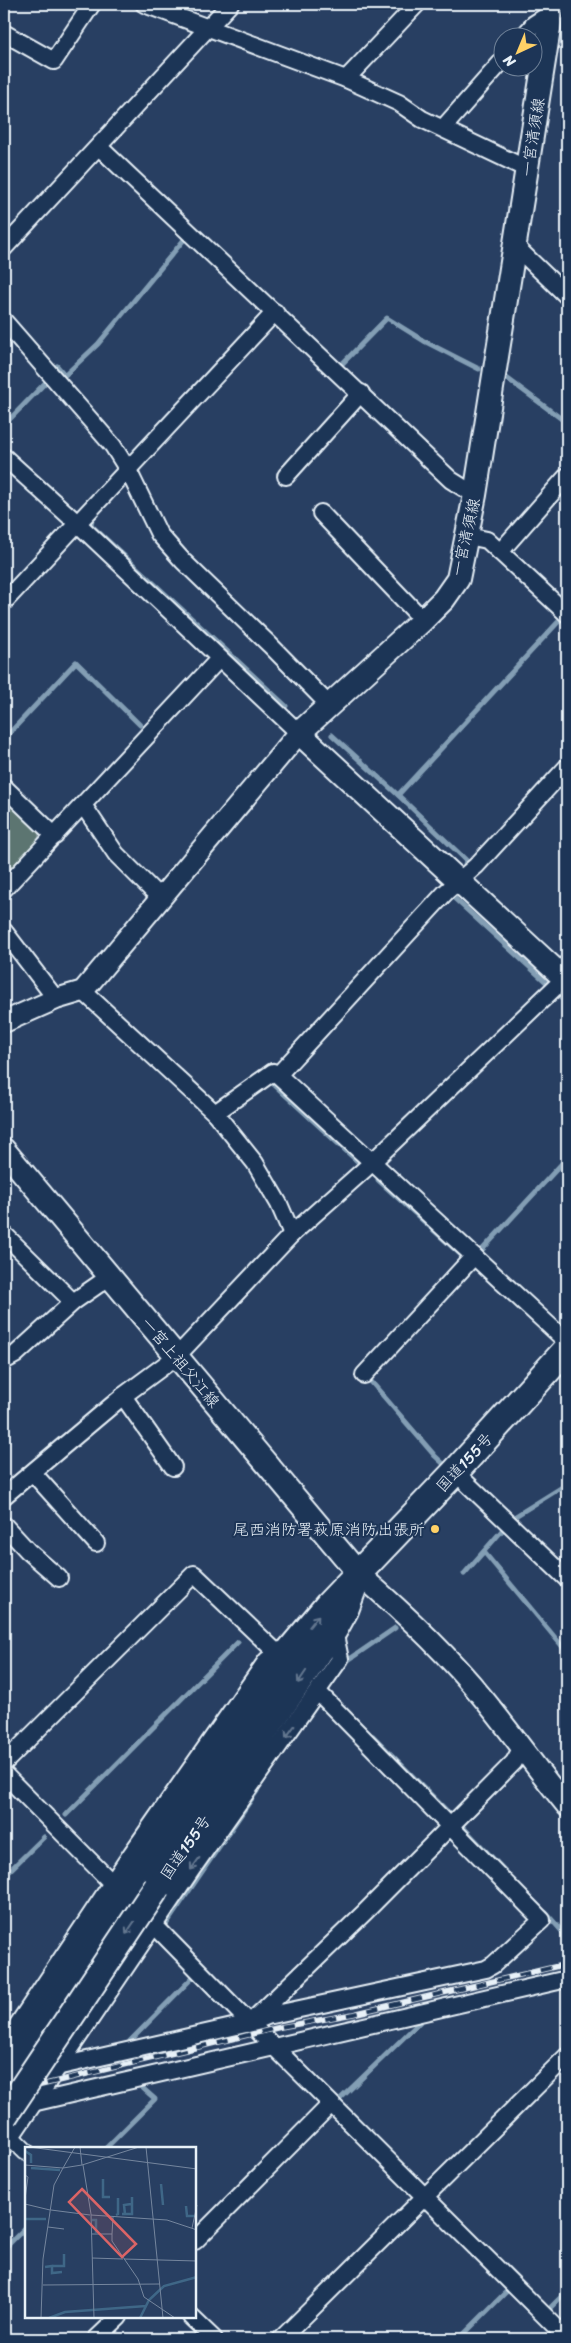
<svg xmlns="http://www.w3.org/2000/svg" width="571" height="2343" viewBox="0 0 571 2343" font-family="Sriracha,'Klee One',sans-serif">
<rect width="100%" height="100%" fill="#283f62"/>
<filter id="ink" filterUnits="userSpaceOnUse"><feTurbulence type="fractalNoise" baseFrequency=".02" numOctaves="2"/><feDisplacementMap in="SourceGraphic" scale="10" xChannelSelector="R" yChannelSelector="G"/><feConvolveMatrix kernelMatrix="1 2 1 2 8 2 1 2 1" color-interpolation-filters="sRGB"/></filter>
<g filter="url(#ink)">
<!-- green -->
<path fill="#5b7471" stroke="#a2b2b4" d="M 4,796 L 39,829 L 39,838 L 4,876 Z"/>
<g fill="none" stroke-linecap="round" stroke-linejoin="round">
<!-- stream -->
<g stroke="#839eb4" stroke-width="5">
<path d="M 57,366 L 63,373 L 59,376 L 62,378 L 98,344 L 187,236"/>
<path d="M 340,366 L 387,318 L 424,341 L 479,369"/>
<path d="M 508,379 L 567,423"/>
<path d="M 4,425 L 47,381"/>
<path d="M 96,515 L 92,519 L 91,525 L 286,706"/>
<path d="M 332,735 L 398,795 L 560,620"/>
<path d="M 4,739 L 76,662 L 140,725"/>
<path d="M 398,795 L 466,860 L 465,865"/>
<path d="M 455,897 L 455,899 L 547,983"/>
<path d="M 561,998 L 567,1004"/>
<path d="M 267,1082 L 270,1081 L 357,1161"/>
<path d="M 378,1180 L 462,1256"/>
<path d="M 478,1257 L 482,1250 L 567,1158"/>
<path d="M 368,1378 L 435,1456 L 449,1469"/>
<path d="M 514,1517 L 567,1484"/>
<path d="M 484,1552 L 567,1652"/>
<path d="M 464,1574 L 506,1526"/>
<path d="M 344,1663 L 395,1628"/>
<path d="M 373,1736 L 451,1815"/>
<path d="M 66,1815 L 238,1642"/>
<path d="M 460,1824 L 507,1873"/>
<path d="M 4,1876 L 44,1837"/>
<path d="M 546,1913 L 567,1937"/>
<path d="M 169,1930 L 165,1926 L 257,1791"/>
<path d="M 130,2041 L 192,1978"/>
<path d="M 338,2101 L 424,2018"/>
<path d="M 106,2148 L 155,2099 L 138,2084"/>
<path d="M 4,2249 L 26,2227"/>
<path d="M 551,2307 L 567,2291"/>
<path d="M 459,2339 L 508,2290"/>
</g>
<!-- minor casing -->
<g stroke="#e8f1f8" stroke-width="20">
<g id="minor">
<path d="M 144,4 L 346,79 L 399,103 L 422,119 L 527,169"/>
<path d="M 4,33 L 54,61 L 92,4"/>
<path d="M 522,38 L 534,24 L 551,13"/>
<path d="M 346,79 L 417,4"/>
<path d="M 443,128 L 504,59"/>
<path d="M 99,147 L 451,480 L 475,495"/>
<path d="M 513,244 L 567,296"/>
<path d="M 4,248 L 230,4"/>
<path d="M 4,321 L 113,446 L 128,470 L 159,534 L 183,561 L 270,645 L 329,705"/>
<path d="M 4,457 L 77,523 L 299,733"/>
<path d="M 286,476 L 361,393"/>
<path d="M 321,513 L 423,620"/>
<path d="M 468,536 L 487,540 L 567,614"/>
<path d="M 500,552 L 567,476"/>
<path d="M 4,602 L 275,312"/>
<path d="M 4,787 L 55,836"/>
<path d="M 83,805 L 116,854 L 160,898"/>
<path d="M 4,889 L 219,659"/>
<path d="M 4,931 L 56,999"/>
<path d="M 83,991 L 215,1113 L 255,1163 L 279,1204 L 292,1234"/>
<path d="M 278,1075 L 567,1342"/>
<path d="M 215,1113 L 273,1072 L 278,1075 L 446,892 L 476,866 L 567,767"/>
<path d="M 4,1234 L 73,1302"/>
<path d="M 4,1361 L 15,1355 L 73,1302 L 109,1277"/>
<path d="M 364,1375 L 474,1256"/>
<path d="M 123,1396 L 173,1467"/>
<path d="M 455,1472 L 567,1579"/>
<path d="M 33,1473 L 96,1543"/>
<path d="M 4,1496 L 123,1396 L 177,1356 L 292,1234 L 365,1169 L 567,976"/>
<path d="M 4,1525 L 28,1551 L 59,1578"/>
<path d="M 4,1763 L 194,1574 L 275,1651 L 289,1649"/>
<path d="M 4,1774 L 112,1883"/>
<path d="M 154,1925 L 250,2023 L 567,2338"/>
<path d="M 255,2018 L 365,1912 L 514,1762 L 522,1747"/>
<path d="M 4,2045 L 132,1853 L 267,1660 L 287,1651"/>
<path d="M 30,2073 L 250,2023 L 267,2016 L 486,1969 L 493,1965 L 542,1920 L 318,1692"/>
<path d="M 28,2104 L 567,1979"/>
<path d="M 4,2130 L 26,2152"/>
<path d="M 4,2147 L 192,1869 L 340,1659 L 334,1630"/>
<path d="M 195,2241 L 331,2104"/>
<path d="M 191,2317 L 214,2339"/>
<path d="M 96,2339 L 119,2317"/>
<path d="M 281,2339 L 567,2056"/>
</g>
</g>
<!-- tertiary casing -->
<g stroke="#e8f1f8" stroke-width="24">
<g id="tertiary">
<path d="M 4,1022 L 56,999 L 83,991 L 299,733"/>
<path d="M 359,1574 C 403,1612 446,1652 483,1698 C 512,1733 538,1771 567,1806"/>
</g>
</g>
<!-- secondary casing -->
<g stroke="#e8f1f8" stroke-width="26">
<g id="secondary">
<path d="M 553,4 L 475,495 L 458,579 L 444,599 L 423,620 L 299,733 L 567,981"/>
<path d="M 4,1150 L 359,1574"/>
</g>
</g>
<!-- trunk casing -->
<g stroke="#e8f1f8" stroke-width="30">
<g id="trunk">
<path d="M 157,1887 L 334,1630 L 345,1610 L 354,1586"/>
<path d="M 4,2070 L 291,1649 L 328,1605 L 455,1472 L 567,1349"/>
</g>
</g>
<!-- minor -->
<use href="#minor" stroke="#1d3557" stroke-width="16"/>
<!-- tertiary -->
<use href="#tertiary" stroke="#1d3557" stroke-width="20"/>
<!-- secondary -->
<use href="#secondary" stroke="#1d3557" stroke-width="22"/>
<!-- trunk -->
<use href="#trunk" stroke="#1d3557" stroke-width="26"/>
<!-- rail casing -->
<g stroke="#e8f1f8" stroke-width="5.5">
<path id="rail" d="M 4,2094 L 281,2027 L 353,2014 L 567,1964"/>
</g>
<!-- rail -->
<use href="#rail" stroke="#1d3557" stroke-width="4" stroke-dasharray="11" stroke-linecap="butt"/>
<!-- trunk-bridge casing -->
<g stroke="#e8f1f8" stroke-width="30" stroke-linecap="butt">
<path id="trunk-bridge" d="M 4,2116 L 157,1887"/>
</g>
<!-- trunk-bridge -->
<use href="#trunk-bridge" stroke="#1d3557" stroke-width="26"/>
</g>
<!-- one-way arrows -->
<defs><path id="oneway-shaft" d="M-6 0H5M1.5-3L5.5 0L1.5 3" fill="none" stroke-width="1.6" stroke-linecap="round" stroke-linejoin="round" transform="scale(1.25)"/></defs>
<g stroke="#64778f">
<use href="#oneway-shaft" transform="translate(314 1621) rotate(-51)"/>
<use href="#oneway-shaft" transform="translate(302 1677) rotate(124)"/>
<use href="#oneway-shaft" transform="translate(290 1732) rotate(126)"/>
<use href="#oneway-shaft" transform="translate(195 1864) rotate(126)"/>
<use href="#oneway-shaft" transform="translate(130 1928) rotate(124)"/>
</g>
</g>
<!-- markers -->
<circle fill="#ffd166" stroke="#1d3557" stroke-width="2" cx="435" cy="1529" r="5"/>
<g text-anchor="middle" stroke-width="4" stroke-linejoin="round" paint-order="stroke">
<!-- street labels -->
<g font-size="16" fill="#e8f1f8" stroke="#1d3557">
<text transform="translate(532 137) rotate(-81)" y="6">一宮清須線</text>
<text transform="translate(465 537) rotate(-77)" y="6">一宮清須線</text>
<text transform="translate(181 1362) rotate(50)" y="6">一宮上祖父江線</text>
<text transform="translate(464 1462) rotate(-47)" y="6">国道155号</text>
<text transform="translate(185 1847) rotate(-55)" y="6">国道155号</text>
</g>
<!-- poi labels -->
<g font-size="16" fill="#e8f1f8" stroke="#1d3557" text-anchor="end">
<text x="425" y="1535">尾西消防署萩原消防出張所</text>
</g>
</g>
<!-- overview -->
<g transform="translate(25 2147)">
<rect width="171" height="171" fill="#283f62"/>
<path fill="none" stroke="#3f6787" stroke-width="2.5" d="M 0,4 L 6,8 L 6,16M 6,21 L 35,23M 78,32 L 78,50 L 85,50M 136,37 L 138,58M 161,59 L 162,69 L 172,69M 97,67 L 107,67 L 107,50M 100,67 L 99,58 L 106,57M 91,68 L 93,67 L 93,51M 0,72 L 21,72M 67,73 L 71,73 L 71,86M 27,119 L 39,119 L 39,107M 20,120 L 27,119 L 27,126 L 37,125M 24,171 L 40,165 L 121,159M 115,171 L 124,153 L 139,139 L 172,130"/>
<path fill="none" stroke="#75869e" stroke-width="1" d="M 4,0 L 172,22M 121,0 L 138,171M 0,18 L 38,21 L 57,18 L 55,0M 57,18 L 114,0M 58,18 L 66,67 L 69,171M 38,21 L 50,0M 0,28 L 3,30 L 0,52M 0,57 L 25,63M 26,63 L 65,68M 66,68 L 142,73 L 172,83M 23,80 L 39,82M 167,81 L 172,58M 67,87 L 87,87 L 87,94 L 113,132 L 119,150 L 150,171M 87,87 L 88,70M 67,111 L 98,112M 99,112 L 172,114M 18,138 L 135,137M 16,171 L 18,112 L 29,38 L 38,21"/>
<path fill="#db6466" fill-opacity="0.15" stroke="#db6466" stroke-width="2.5" d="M 57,42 L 111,97 L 97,110 L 44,55 Z"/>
<rect width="171" height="171" fill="none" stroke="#e8f1f8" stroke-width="2.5"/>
</g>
<!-- margin -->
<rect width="571" height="2343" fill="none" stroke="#1d3557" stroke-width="20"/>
<rect x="10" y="10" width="551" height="2323" fill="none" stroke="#e8f1f8" stroke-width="2" filter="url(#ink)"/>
<!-- north arrow -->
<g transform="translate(518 52) rotate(224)"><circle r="24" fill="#1d3557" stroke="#6e8097"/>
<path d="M0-4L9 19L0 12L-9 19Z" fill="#ffd166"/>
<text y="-8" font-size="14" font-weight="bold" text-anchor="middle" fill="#e8f1f8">N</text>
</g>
</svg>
